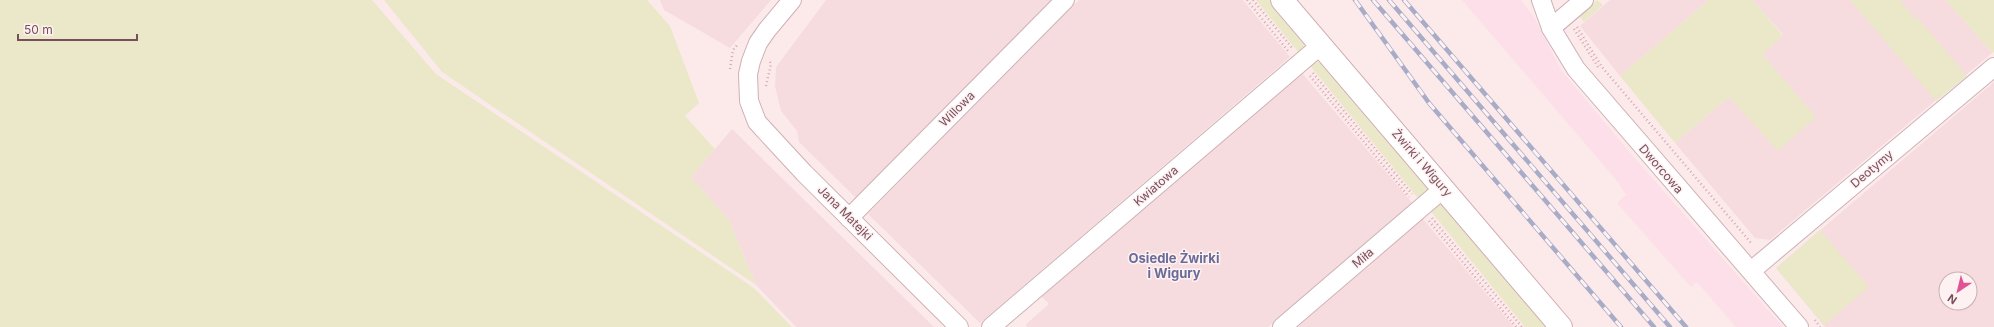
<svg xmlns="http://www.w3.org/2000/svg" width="1994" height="327" viewBox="0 0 1994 327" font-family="Inter,sans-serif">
<rect width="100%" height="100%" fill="#fceaeb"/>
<!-- residential -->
<g fill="#f6dcdf" fill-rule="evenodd">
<path d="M 660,0 L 771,0 L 730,48 L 664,10 Z"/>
<path d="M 826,0 L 1052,0 L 857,199 L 799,142 L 797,131 L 781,111 L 775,86 L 776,67 Z"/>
<path d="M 1079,0 L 1243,0 L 1290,57 L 980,323 L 868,214 Z"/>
<path d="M 1610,0 L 1709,0 L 1620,76 L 1580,26 Z"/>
<path d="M 1753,0 L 1946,0 L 1992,53 L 1770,240 L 1755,238 L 1675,143 L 1729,97 L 1778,150 L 1762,54 L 1783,35 Z"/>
<path d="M 1302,73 L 1413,204 L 1268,327 L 1027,327 L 1026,324 L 1049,304 L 1041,296 Z"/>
<path d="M 1994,82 L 1994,327 L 1825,327 L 1776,268 ZM 1946,279 L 1970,279 L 1970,303 L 1946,303 Z"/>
<path d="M 732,129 L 934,327 L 796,327 L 756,285 L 729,220 L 691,177 Z"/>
<path d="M 1423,219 L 1514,327 L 1298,327 Z"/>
</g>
<!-- commercial -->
<path fill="#fcdfe9" d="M 1462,0 L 1521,0 L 1535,19 L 1561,70 L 1631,154 L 1783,327 L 1736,327 L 1697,282 L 1691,287 L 1617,203 L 1626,195 L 1618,182 Z"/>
<!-- green -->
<g fill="#eae8c8">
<path d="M 0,0 L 372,0 L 436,74 L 745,282 L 756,290 L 792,327 L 0,327 Z"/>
<path d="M 384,0 L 647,0 L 670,26 L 699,103 L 685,116 L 715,149 L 691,177 L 729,220 L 756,285 L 442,72 Z"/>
<path d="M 1256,0 L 1270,0 C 1277,8 1304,34 1304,44 C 1304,48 1301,50 1299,53 Z"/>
<path d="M 1597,0 L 1603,5 L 1584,22 L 1579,16 Z"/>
<path d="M 1709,0 L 1753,0 L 1783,36 L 1762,54 L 1816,117 L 1778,151 L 1729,97 L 1675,143 L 1620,76 Z"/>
<path d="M 1850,0 L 1900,0 L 1916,20 L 1918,18 L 1967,76 L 1936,101 Z"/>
<path d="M 1946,0 L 1994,0 L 1994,52 L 1992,53 Z"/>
<path d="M 1314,61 L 1325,64 L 1429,188 L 1429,192 L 1422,203 L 1308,63 Z"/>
<path d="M 1439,204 L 1442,204 L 1550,327 L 1525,327 L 1429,209 Z"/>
<path d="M 1820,230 L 1869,287 L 1824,325 L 1776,268 Z"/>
</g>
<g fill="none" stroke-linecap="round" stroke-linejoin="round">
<!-- minor casing -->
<g stroke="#ceb0b6" stroke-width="20">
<g id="minor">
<path d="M 792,0 L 767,30 L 758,43 L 751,61 L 748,74 L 749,101 L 757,122 L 804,173 L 959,327"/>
<path d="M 1541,0 L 1551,28 L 1576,69 L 1799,327"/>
<path d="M 1551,28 L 1584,0"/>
<path d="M 849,218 L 1065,0"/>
<path d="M 1751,271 L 1994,67"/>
<path d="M 991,327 L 1321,45"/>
<path d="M 1282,327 L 1443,189"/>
</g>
</g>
<!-- secondary casing -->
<g stroke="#cfacb3" stroke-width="24">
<path id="secondary" d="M 1282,0 L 1561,327"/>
</g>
<!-- path -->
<g stroke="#d6a5b3" stroke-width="2.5" stroke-dasharray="1 3" stroke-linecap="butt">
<path d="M 1247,0 L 1288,51"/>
<path d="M 1253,0 L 1293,49"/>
<path d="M 1577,27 L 1602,67 L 1752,244"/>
<path d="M 1574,29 L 1598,67"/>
<path d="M 730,69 L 733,50 L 738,44"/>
<path d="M 1313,73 L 1412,194"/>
<path d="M 1310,76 L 1409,197"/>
<path d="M 766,86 L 771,64 L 769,60"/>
<path d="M 1432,218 L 1522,327"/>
<path d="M 1429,221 L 1516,327"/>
<path d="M 1815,320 L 1820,327"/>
</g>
<!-- minor -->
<use href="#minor" stroke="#fff" stroke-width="18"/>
<!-- secondary -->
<use href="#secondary" stroke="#fff" stroke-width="22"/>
<!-- rail casing -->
<g stroke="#a8acc7" stroke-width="4.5">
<g id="rail">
<path d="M 1355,0 L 1429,103 L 1621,327"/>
<path d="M 1373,0 L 1654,327"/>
<path d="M 1389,0 L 1670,327"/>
<path d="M 1404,0 L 1686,327"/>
</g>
</g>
<!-- rail -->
<use href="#rail" stroke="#fef1f2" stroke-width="3" stroke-dasharray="9" stroke-linecap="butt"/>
</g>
<g text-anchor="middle" stroke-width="3" stroke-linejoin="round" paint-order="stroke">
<!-- street labels -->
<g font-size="12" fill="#774e5a" stroke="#fef1f2">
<text transform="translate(957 109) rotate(-45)" y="4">Willowa</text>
<text transform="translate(1422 163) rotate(49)" y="4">Żwirki i Wigury</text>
<text transform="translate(1661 169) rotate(49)" y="4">Dworcowa</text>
<text transform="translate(1872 169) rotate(-40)" y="4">Deotymy</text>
<text transform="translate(1156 186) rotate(-41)" y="4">Kwiatowa</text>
<text transform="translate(845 213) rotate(45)" y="4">Jana Matejki</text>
<text transform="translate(1363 258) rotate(-40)" y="4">Miła</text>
</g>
<!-- neighbourhood labels -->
<g font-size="13" font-weight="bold" fill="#6a6b99" stroke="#fef1f2">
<text x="1174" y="263">Osiedle Żwirki<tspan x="1174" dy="15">i Wigury</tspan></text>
</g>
</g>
<!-- north arrow -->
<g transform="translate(1958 291) rotate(215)"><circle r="19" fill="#fef1f2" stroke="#c8b0b5"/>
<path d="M0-3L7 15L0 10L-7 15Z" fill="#e15493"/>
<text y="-6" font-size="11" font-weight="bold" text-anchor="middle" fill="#774e5a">N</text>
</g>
<!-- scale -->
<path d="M18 34v6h119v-6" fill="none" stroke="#774e5a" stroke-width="2"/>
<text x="24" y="34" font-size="12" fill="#774e5a" stroke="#fef1f2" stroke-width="3" paint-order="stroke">50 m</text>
</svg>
